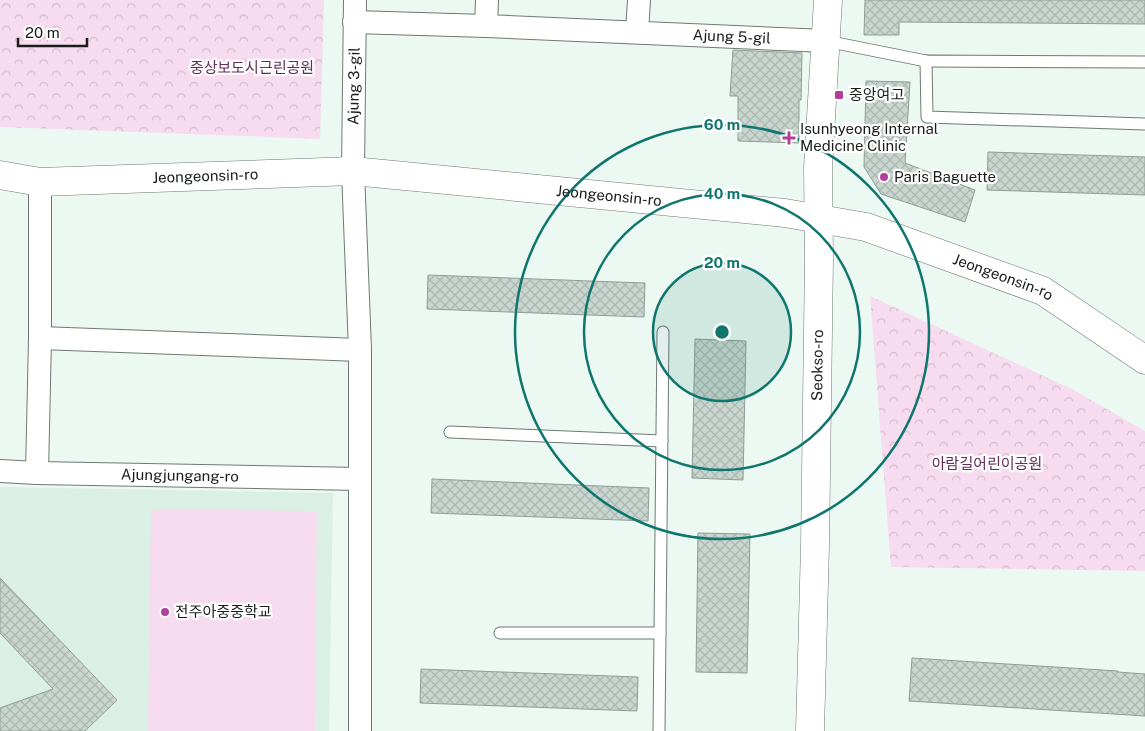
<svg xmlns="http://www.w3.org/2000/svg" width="1145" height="731" viewBox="0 0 1145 731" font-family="'Public Sans','Noto Sans KR',sans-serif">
<defs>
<pattern id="park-crowns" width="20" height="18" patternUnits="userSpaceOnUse" patternTransform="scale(1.25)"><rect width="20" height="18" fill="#f7dbee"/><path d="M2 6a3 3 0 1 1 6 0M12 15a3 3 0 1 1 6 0" fill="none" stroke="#d3bccc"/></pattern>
<pattern id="building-cross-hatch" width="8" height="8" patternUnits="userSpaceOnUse" patternTransform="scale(1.25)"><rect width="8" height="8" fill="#c9d6cf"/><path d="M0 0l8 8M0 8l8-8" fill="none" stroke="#acb7b1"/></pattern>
</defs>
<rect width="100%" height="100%" fill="#ecf9f2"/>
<!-- built -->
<path fill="#daf0e4" d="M 0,487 L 333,493 L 329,731 L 0,731 Z"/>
<!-- park -->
<g fill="url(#park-crowns)">
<path d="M 0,0 L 324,0 L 320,139 L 0,127 Z"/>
<path d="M 870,296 L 1072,389 L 1145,431 L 1145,571 L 891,567 Z"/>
</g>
<!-- pitch -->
<path fill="#f7dbee" d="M 151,509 L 317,511 L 315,731 L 148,731 Z"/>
<!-- building -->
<g fill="url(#building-cross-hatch)" stroke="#909d96">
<path d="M 865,0 L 1145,0 L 1145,24 L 899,22 L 899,35 L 864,35 Z"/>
<path d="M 733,50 L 802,53 L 801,100 L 799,100 L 799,143 L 738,141 L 738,96 L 730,96 Z"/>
<path d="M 866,81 L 910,82 L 905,163 L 975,190 L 965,222 L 881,194 L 864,167 Z"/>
<path d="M 988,152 L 1145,157 L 1145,195 L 987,190 Z"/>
<path d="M 428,275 L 645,283 L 644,317 L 427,309 Z"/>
<path d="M 695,339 L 746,341 L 743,480 L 692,478 Z"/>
<path d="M 432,479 L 649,488 L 648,521 L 431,513 Z"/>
<path d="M 698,533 L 750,534 L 747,673 L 696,672 Z"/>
<path d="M 0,578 L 117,700 L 85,731 L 0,731 L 0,708 L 53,689 L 0,633 Z"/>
<path d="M 912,658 L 1118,671 L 1118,672 L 1145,674 L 1145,716 L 909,701 Z"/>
<path d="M 421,669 L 638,677 L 637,711 L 420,703 Z"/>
</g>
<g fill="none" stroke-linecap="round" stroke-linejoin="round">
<!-- lane casing -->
<g stroke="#6e7973" stroke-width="13">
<g id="lane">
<path d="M 826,41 L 926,61 L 1145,62"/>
<path d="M 926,61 L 927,117 L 1145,124"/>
<path d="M 450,432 L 662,441"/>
<path d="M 500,633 L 660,633"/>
<path d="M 659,731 L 663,332"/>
</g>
</g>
<!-- street casing -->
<g stroke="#6e7973" stroke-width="24">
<g id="street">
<path d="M 355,0 L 353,171 L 360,350 L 360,731"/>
<path id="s1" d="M 354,22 L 486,26 L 826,41"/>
<path d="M 486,26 L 487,0"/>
<path d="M 637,32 L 639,0"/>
<path d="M 40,338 L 360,350"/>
<path id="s2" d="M 0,471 L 37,473 L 360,479"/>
<path d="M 37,473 L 40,338 L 40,182"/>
</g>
</g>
<!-- secondary casing -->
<g stroke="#6e7973" stroke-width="29">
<g id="secondary">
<path id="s3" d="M 0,175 L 40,182 L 353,171 L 785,213 L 866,227 L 1043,291 L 1145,360"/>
<path id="s4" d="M 810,731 L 815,546 L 819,258 L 818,168 L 828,0"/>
</g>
</g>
<!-- lane -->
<use href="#lane" stroke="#fff" stroke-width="11"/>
<!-- street -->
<use href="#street" stroke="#fff" stroke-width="22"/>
<!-- secondary -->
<use href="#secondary" stroke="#fff" stroke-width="28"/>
</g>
<!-- distance rings -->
<circle cx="722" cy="332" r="69" fill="#0f766e" fill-opacity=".12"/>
<g fill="none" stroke="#0f766e" stroke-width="2.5">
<circle cx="722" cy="332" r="69"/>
<circle cx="722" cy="332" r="138"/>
<circle cx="722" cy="332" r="207"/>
</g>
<!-- markers -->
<g fill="#b23f99" stroke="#fff" stroke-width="2">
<rect x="834" y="90" width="10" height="10" rx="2.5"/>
<path d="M786.5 130.5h5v5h5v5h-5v5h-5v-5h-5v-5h5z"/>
<circle cx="884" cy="177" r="5"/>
<circle cx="165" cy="612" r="5"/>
</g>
<g text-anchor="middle" stroke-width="4.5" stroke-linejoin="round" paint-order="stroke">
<!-- street labels -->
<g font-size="15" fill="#181d1a" stroke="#fff">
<text dy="5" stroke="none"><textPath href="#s1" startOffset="378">Ajung 5-gil</textPath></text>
<text transform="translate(354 86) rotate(-89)" y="5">Ajung 3-gil</text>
<text dy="5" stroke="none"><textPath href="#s3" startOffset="206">Jeongeonsin-ro</textPath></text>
<text dy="5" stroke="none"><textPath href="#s3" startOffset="611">Jeongeonsin-ro</textPath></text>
<text dy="5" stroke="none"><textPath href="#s3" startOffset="1016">Jeongeonsin-ro</textPath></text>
<text dy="5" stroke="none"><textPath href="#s4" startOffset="366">Seokso-ro</textPath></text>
<text dy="5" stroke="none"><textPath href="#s2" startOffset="180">Ajungjungang-ro</textPath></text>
</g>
<!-- park labels -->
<g font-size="15" fill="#632d56" stroke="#fff">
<text x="252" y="73">중상보도시근린공원</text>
<text x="987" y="469">아람길어린이공원</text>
</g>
<!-- poi labels -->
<g font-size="15" fill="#181d1a" stroke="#fff" text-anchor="start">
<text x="849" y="100">중앙여고</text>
<text x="800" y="134">Isunhyeong Internal<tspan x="800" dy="17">Medicine Clinic</tspan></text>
<text x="894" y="182">Paris Baguette</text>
<text x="175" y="617">전주아중중학교</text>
</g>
</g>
<circle cx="722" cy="332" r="8" fill="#0f766e" stroke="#fff" stroke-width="2.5"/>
<g font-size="15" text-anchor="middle" font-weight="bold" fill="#0f766e" stroke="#fff" stroke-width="4.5" stroke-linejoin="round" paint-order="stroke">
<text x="722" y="130">60 m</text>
<text x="722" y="199">40 m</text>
<text x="722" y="268">20 m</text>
</g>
<!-- scale -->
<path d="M18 38v8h69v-8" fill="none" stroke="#181d1a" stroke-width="2.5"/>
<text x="25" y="38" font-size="15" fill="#181d1a" stroke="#ffffff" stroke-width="4" paint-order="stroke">20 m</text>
</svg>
